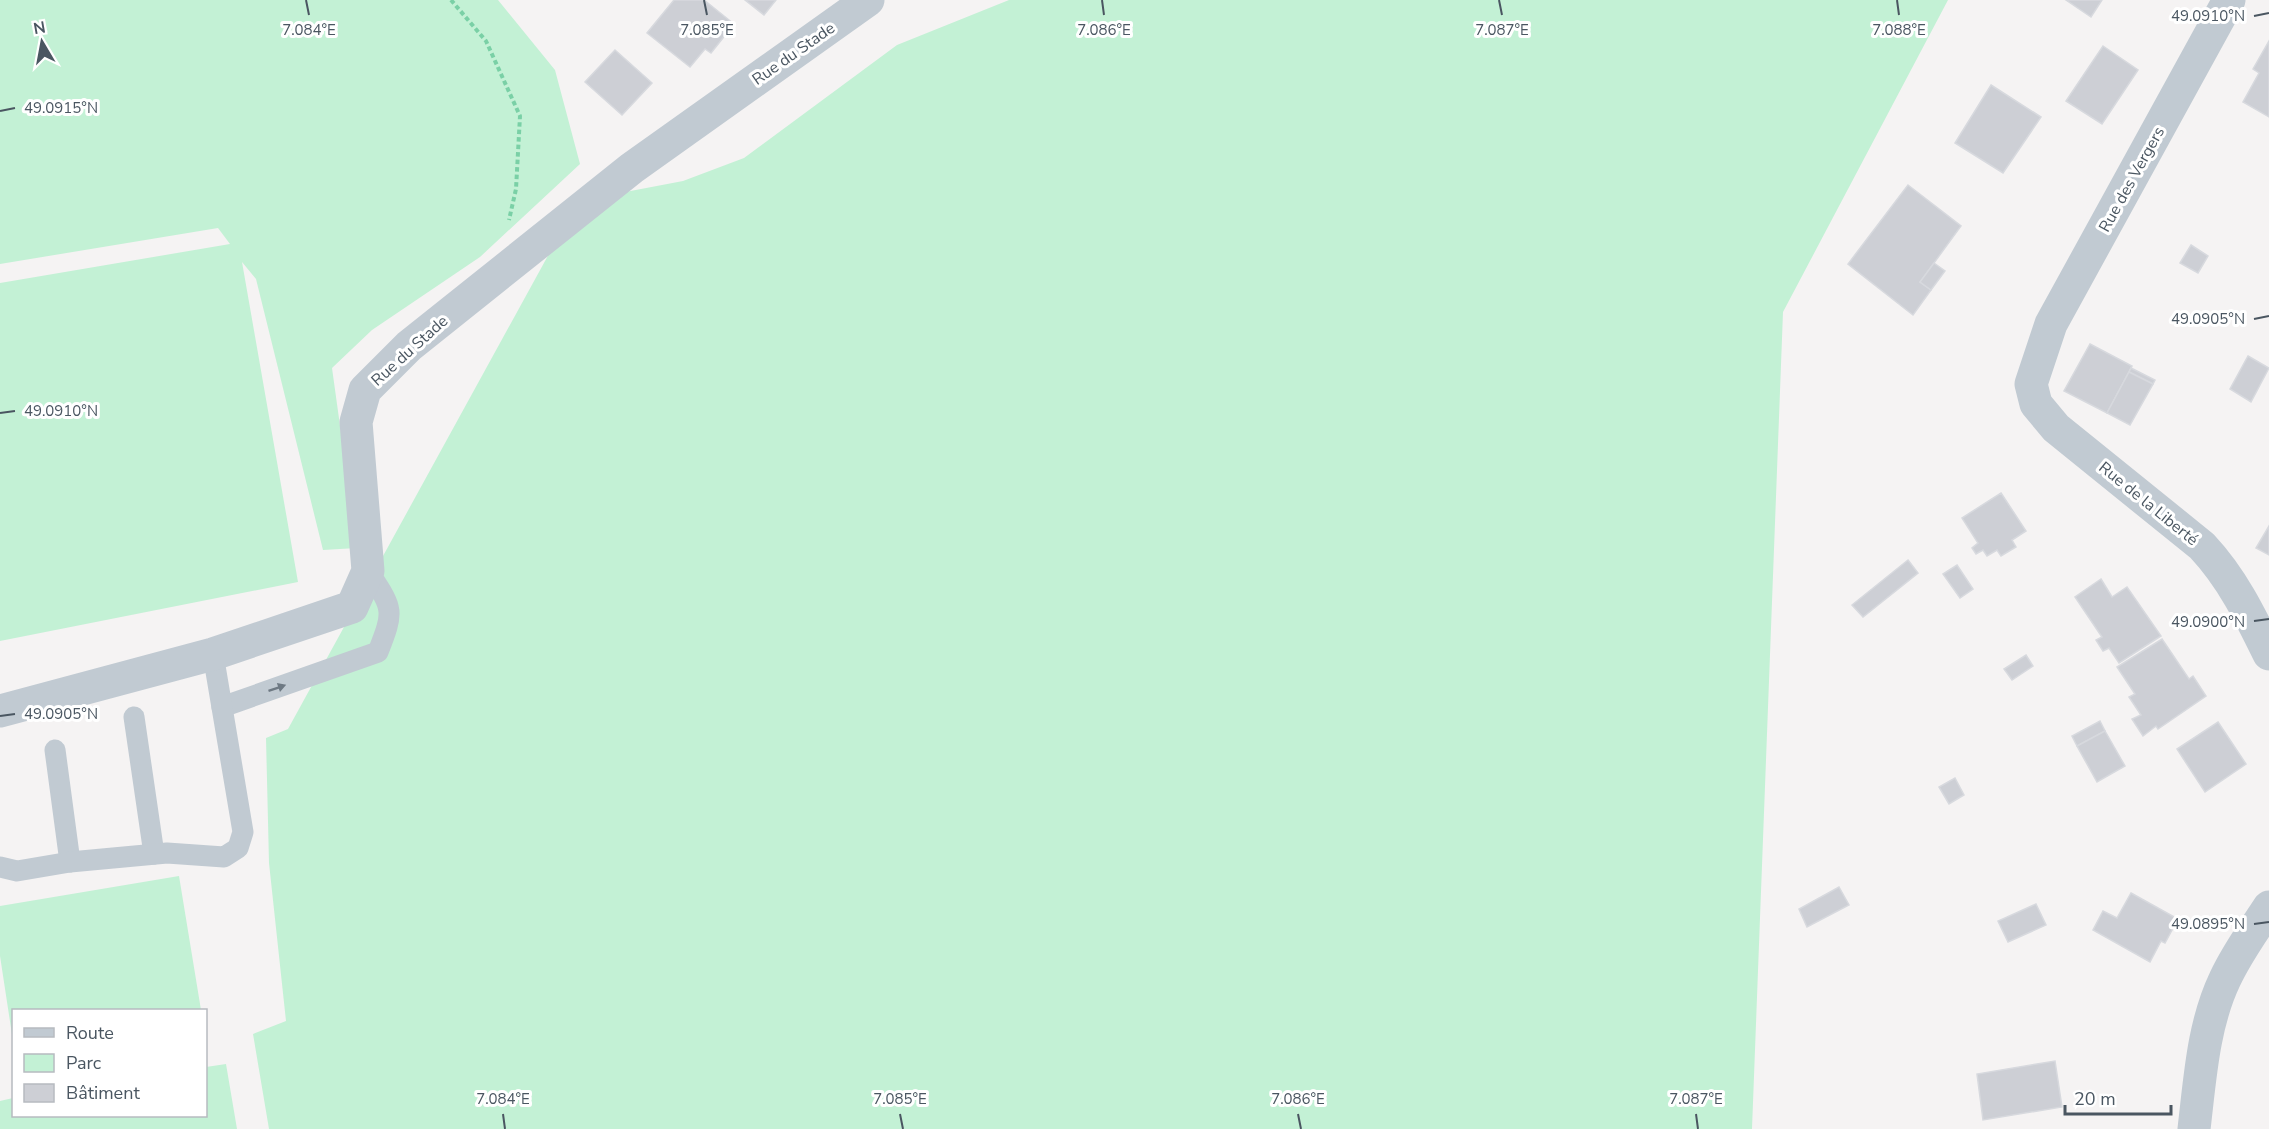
<svg xmlns="http://www.w3.org/2000/svg" width="2269" height="1129" viewBox="0 0 2269 1129" font-family="'Nunito Sans',sans-serif">
<rect width="100%" height="100%" fill="#f5f3f3"/>
<!-- green -->
<g fill="#c3f1d5">
<path d="M 0,0 L 498,0 L 555,70 L 580,164 L 480,257 L 372,330 L 332,368 L 357,548 L 323,550 L 256,279 L 242,262 L 298,582 L 0,641 L 0,283 L 230,244 L 218,228 L 0,264 Z"/>
<path d="M 1009,0 L 1948,0 L 1783,312 L 1752,1129 L 269,1129 L 253,1034 L 286,1021 L 269,863 L 266,738 L 288,729 L 578,201 L 683,181 L 744,158 L 897,45 Z"/>
<path d="M 179,876 L 201,1010 L 14,1010 L 13,1041 L 0,956 L 0,906 Z"/>
<path d="M 226,1064 L 237,1129 L 0,1129 L 0,1101 L 13,1098 L 14,1116 L 206,1116 L 206,1067 Z"/>
</g>
<!-- building -->
<g fill="#cdcfd5" stroke="#d7d9de" stroke-width="1.5">
<path d="M 674,0 L 704,0 L 734,24 L 711,53 L 705,49 L 690,67 L 647,33 Z"/>
<path d="M 745,0 L 776,0 L 764,15 Z"/>
<path d="M 2066,0 L 2102,0 L 2091,17 Z"/>
<path d="M 2269,41 L 2269,117 L 2243,102 L 2259,73 L 2253,69 Z"/>
<path d="M 2103,46 L 2138,70 L 2102,124 L 2066,101 Z"/>
<path d="M 615,50 L 652,83 L 622,115 L 585,82 Z"/>
<path d="M 1991,85 L 2041,117 L 2003,173 L 1955,143 Z"/>
<path d="M 1908,185 L 1961,226 L 1920,282 L 1931,290 L 1913,315 L 1848,264 Z"/>
<path d="M 2191,245 L 2208,256 L 2198,273 L 2180,263 Z"/>
<path d="M 1934,263 L 1945,271 L 1931,290 L 1920,282 Z"/>
<path d="M 2090,344 L 2132,366 L 2107,413 L 2064,391 Z"/>
<path d="M 2248,356 L 2269,368 L 2251,402 L 2230,389 Z"/>
<path d="M 2131,368 L 2155,380 L 2153,384 L 2129,372 Z"/>
<path d="M 2129,372 L 2153,384 L 2130,425 L 2107,413 Z"/>
<path d="M 2001,493 L 2026,531 L 2012,540 L 2016,547 L 2001,556 L 1997,550 L 1987,556 L 1983,550 L 1976,554 L 1972,548 L 1978,543 L 1962,518 Z"/>
<path d="M 2269,526 L 2269,555 L 2256,548 Z"/>
<path d="M 1908,560 L 1918,573 L 1863,617 L 1852,605 Z"/>
<path d="M 1957,565 L 1973,589 L 1960,598 L 1943,574 Z"/>
<path d="M 2101,579 L 2112,597 L 2127,587 L 2161,636 L 2119,663 L 2109,648 L 2103,651 L 2096,640 L 2102,637 L 2075,597 Z"/>
<path d="M 2162,639 L 2189,679 L 2193,676 L 2206,696 L 2158,729 L 2156,726 L 2143,736 L 2132,719 L 2141,715 L 2129,697 L 2135,694 L 2117,667 Z"/>
<path d="M 2026,655 L 2033,666 L 2012,680 L 2004,669 Z"/>
<path d="M 2100,721 L 2105,731 L 2077,746 L 2072,736 Z"/>
<path d="M 2218,722 L 2246,764 L 2205,792 L 2177,749 Z"/>
<path d="M 2105,731 L 2125,766 L 2097,782 L 2077,746 Z"/>
<path d="M 1955,778 L 1964,795 L 1949,804 L 1939,787 Z"/>
<path d="M 1839,887 L 1849,905 L 1807,927 L 1799,909 Z"/>
<path d="M 2131,893 L 2178,919 L 2165,943 L 2161,941 L 2150,962 L 2093,930 L 2103,911 L 2117,918 Z"/>
<path d="M 2036,904 L 2046,925 L 2008,942 L 1998,921 Z"/>
<path d="M 2055,1061 L 2062,1107 L 1983,1120 L 1977,1074 Z"/>
</g>
<g fill="none" stroke-linecap="round" stroke-linejoin="round">
<!-- path -->
<path stroke="#7ad0a6" stroke-width="4" stroke-dasharray="4.5 3" stroke-linecap="butt" d="M 451,0 L 486,41 L 520,116 L 516,189 L 509,220"/>
<!-- lane -->
<g stroke="#c1cad2" stroke-width="21">
<path d="M 222,707 L 378,652 C 395,609 393,609 368,571"/>
<path d="M 134,717 L 154,854"/>
<path d="M 55,750 L 70,862"/>
<path d="M 0,867 L 17,871 L 70,862 L 167,853 L 224,857 L 238,848 L 243,832 L 213,654"/>
</g>
<!-- street -->
<g stroke="#c1cad2" stroke-width="33">
<path d="M 2229,0 L 2051,324 L 2031,384 L 2036,404 L 2056,428 L 2202,546 C 2232,578 2250,615 2269,654"/>
<path d="M 0,711 L 213,654 L 352,607 L 368,571 L 356,422 L 365,390 L 409,346 L 632,168 L 868,0"/>
<path d="M 2194,1129 C 2200,1079 2203,1025 2225,979 C 2237,953 2254,930 2269,907"/>
</g>
</g>
<!-- one-way arrows -->
<defs><path id="oneway-solid" d="M-6-.8H1V-3.2L6.5 0L1 3.2V.8H-6Z" transform="scale(1.5)"/></defs>
<use fill="#6e7983" href="#oneway-solid" transform="translate(277 688) rotate(-19)"/>
<!-- ticks -->
<path fill="none" stroke="#4a5661" stroke-width="2" d="M 306,0 L 309,15M 704,0 L 707,15M 1102,0 L 1104,15M 1499,0 L 1502,15M 1897,0 L 1899,15M 2254,16 L 2269,13M 0,111 L 15,108M 2254,319 L 2269,316M 0,413 L 15,411M 2254,621 L 2269,619M 0,716 L 15,714M 2254,924 L 2269,922M 503,1114 L 505,1129M 900,1114 L 903,1129M 1298,1114 L 1301,1129M 1696,1114 L 1698,1129"/>
<g text-anchor="middle" stroke-width="6" stroke-linejoin="round" paint-order="stroke">
<!-- street labels -->
<g font-size="16" fill="#4a5661" stroke="#fff">
<text transform="translate(793 53) rotate(-35)" y="6">Rue du Stade</text>
<text transform="translate(2131 179) rotate(-61)" y="6">Rue des Vergers</text>
<text transform="translate(409 350) rotate(-42)" y="6">Rue du Stade</text>
<text transform="translate(2149 503) rotate(39)" y="6">Rue de la Liberté</text>
</g>
</g>
<g font-size="15" text-anchor="middle" fill="#4a5661" stroke="#fff" stroke-width="6" stroke-linejoin="round" paint-order="stroke">
<text x="2208" y="21">49.0910°N</text>
<text x="309" y="35">7.084°E</text>
<text x="707" y="35">7.085°E</text>
<text x="1104" y="35">7.086°E</text>
<text x="1502" y="35">7.087°E</text>
<text x="1899" y="35">7.088°E</text>
<text x="61" y="113">49.0915°N</text>
<text x="2208" y="324">49.0905°N</text>
<text x="61" y="416">49.0910°N</text>
<text x="2208" y="627">49.0900°N</text>
<text x="61" y="719">49.0905°N</text>
<text x="2208" y="929">49.0895°N</text>
<text x="503" y="1104">7.084°E</text>
<text x="900" y="1104">7.085°E</text>
<text x="1298" y="1104">7.086°E</text>
<text x="1696" y="1104">7.087°E</text>
</g>
<!-- legend -->
<rect x="12" y="1009" width="195" height="108" fill="#ffffff" stroke="#b7bbc0" stroke-width="1.5"/>
<rect x="24" y="1028" width="30" height="9" fill="#c1cad2" stroke="#b7bbc0" stroke-width="1.5"/>
<text x="66" y="1039" font-size="18" fill="#4a5661">Route</text>
<rect x="24" y="1054" width="30" height="18" fill="#c3f1d5" stroke="#b7bbc0" stroke-width="1.5"/>
<text x="66" y="1069" font-size="18" fill="#4a5661">Parc</text>
<rect x="24" y="1084" width="30" height="18" fill="#cdcfd5" stroke="#b7bbc0" stroke-width="1.5"/>
<text x="66" y="1099" font-size="18" fill="#4a5661">Bâtiment</text>
<!-- north arrow -->
<g transform="translate(42 42) rotate(350)" stroke="#ffffff" stroke-width="4.5" paint-order="stroke">
<path d="M0-4.5L10 22L0 15L-10 22Z" fill="#4a5661"/>
<text y="-9" font-size="16" font-weight="bold" text-anchor="middle" fill="#4a5661">N</text>
</g>
<!-- scale -->
<path d="M2065 1105v9h106v-9" fill="none" stroke="#4a5661" stroke-width="3"/>
<text x="2074" y="1105" font-size="18" fill="#4a5661" stroke="#ffffff" stroke-width="4.5" paint-order="stroke">20 m</text>
</svg>
